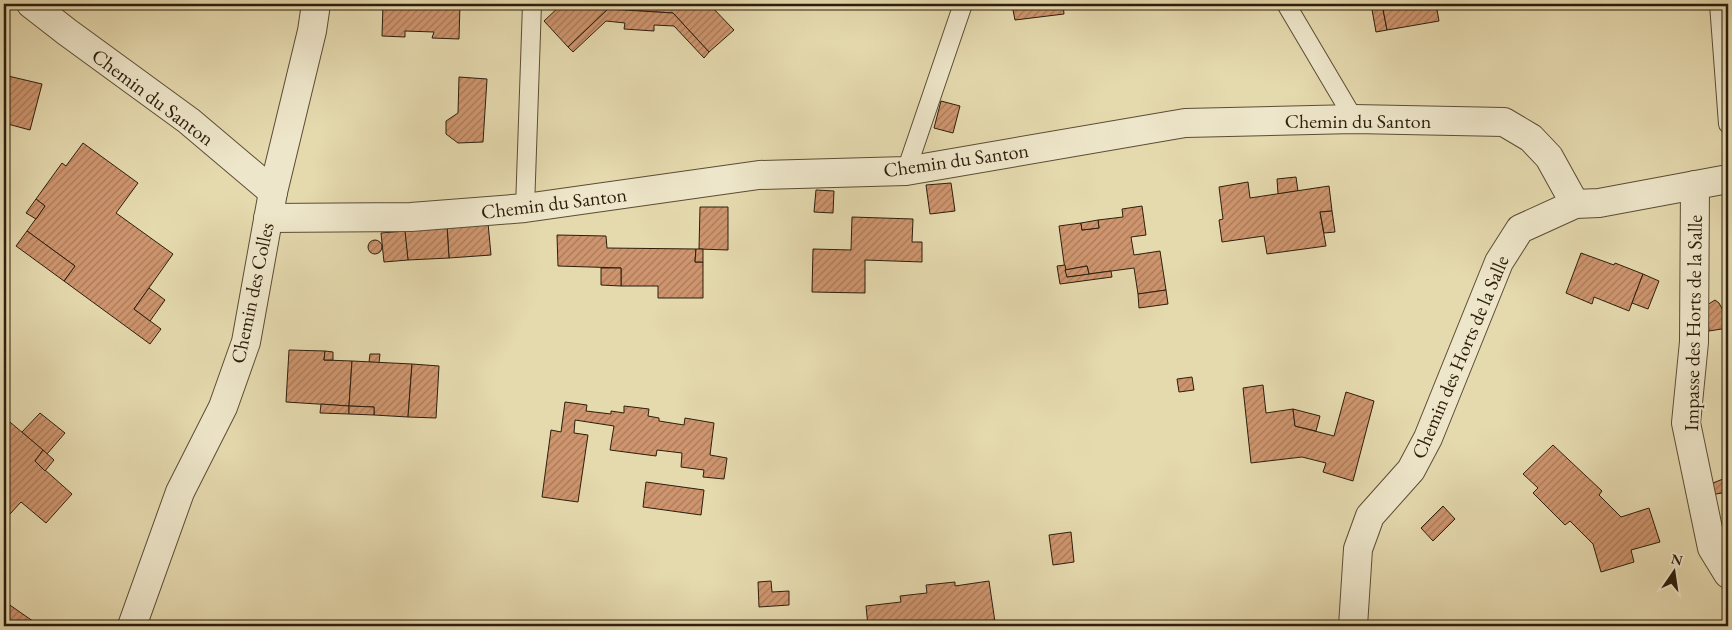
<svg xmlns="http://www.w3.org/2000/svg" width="1732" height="630" viewBox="0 0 1732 630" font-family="'EB Garamond',serif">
<defs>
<pattern id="building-hatch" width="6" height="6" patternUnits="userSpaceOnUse" patternTransform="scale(1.25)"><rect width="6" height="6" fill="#ce956e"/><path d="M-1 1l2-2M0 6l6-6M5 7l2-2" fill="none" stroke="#a87959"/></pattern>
</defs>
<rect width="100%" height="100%" fill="#e5d9ae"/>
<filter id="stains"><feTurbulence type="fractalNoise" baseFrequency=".004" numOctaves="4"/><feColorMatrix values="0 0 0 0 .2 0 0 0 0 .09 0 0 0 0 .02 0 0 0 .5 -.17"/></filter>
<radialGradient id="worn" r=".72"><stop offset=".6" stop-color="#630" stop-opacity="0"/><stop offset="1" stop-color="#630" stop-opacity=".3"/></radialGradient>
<!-- building -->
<g fill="url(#building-hatch)" stroke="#2d1e0c">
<path d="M 383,4 L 460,4 L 459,39 L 432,38 L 434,32 L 405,31 L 405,37 L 382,36 Z"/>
<path d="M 562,4 L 709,4 L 734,30 L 709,52 L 673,13 L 608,9 L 568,47 L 544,21 Z"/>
<path d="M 1018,4 L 1063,4 L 1064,14 L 1015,20 L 1012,5 Z"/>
<path d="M 1371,4 L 1382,4 L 1387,30 L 1376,32 Z"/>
<path d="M 1382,4 L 1436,4 L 1439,21 L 1387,30 Z"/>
<path d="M 608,9 L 673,13 L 709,52 L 704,58 L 674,26 L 654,25 L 654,31 L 624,29 L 625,23 L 606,21 L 573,52 L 568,47 Z"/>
<path d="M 4,75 L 42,84 L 30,130 L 4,123 Z"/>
<path d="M 459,77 L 487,79 L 483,142 L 458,143 L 446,134 L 446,121 L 458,113 Z"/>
<path d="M 941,101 L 960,106 L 953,133 L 934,128 Z"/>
<path d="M 83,143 L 138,183 L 116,213 L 173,254 L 134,309 L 161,329 L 150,344 L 64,281 L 75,266 L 27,231 L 45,206 L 36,199 L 62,163 L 66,166 Z"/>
<path d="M 1296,177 L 1298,191 L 1278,194 L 1277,179 Z"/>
<path d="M 1248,182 L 1250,198 L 1329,186 L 1332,211 L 1320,212 L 1326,246 L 1267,254 L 1264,236 L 1222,242 L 1219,220 L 1223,219 L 1219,187 Z"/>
<path d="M 951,183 L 955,211 L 930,214 L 926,185 Z"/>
<path d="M 816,190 L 834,191 L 833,213 L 814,212 Z"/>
<path d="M 36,199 L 45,206 L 36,219 L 26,213 Z"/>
<path d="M 1142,206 L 1146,235 L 1131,237 L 1134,255 L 1160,251 L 1166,290 L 1138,294 L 1134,268 L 1089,274 L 1087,266 L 1065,270 L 1059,226 L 1081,223 L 1082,230 L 1099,228 L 1098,220 L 1123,217 L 1122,209 Z"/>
<path d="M 700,207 L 728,207 L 728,250 L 699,249 Z"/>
<path d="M 1332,211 L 1335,232 L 1324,233 L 1320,212 Z"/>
<path d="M 852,217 L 913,219 L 912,242 L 922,242 L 922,262 L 865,260 L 865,293 L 812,292 L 813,249 L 851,250 Z"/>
<path d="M 1098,220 L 1099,228 L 1082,230 L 1081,223 Z"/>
<path d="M 488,223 L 491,255 L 449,258 L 447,226 Z"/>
<path d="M 447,226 L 449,258 L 408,260 L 404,228 Z"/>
<path d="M 27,231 L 75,266 L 64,281 L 16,246 Z"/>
<path d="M 405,231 L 408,260 L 384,262 L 381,233 Z"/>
<path d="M 557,235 L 606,236 L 607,248 L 696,249 L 695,262 L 703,262 L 703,298 L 658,298 L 658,286 L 621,286 L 621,268 L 558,266 Z"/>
<circle cx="375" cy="247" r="7"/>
<path d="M 696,249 L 703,249 L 703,262 L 695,262 Z"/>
<path d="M 1581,253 L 1614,265 L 1615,263 L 1643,274 L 1629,311 L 1594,297 L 1592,304 L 1566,293 Z"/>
<path d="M 1065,265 L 1067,277 L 1111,271 L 1112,277 L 1060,284 L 1057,266 Z"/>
<path d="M 1087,266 L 1089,274 L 1067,277 L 1065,270 Z"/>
<path d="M 601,268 L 621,268 L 621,286 L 601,285 Z"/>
<path d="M 1643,274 L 1659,281 L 1648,309 L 1632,303 Z"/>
<path d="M 149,288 L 165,300 L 150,321 L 134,309 Z"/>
<path d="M 1166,290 L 1168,304 L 1139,308 L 1138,294 Z"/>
<path d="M 1715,300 L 1719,303 L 1728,320 L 1728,328 L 1709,331 L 1707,305 Z"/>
<path d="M 289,350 L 325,351 L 324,360 L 352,361 L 349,406 L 286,402 Z"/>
<path d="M 325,351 L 333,352 L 333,360 L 324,360 Z"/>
<path d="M 370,354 L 380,354 L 379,363 L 369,362 Z"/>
<path d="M 352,361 L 412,364 L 408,417 L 374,415 L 374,407 L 349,406 Z"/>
<path d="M 412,364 L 439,366 L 436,418 L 408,417 Z"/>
<path d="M 1192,377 L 1194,390 L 1179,392 L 1177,379 Z"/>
<path d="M 1263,385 L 1266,413 L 1293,409 L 1295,426 L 1334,436 L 1346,392 L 1374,401 L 1353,481 L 1323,472 L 1326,463 L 1302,457 L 1251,463 L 1243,388 Z"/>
<path d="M 565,402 L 587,405 L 586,411 L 611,414 L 611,411 L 624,413 L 624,406 L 649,409 L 648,416 L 659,418 L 659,421 L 684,425 L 685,418 L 714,423 L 710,455 L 727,458 L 724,479 L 703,477 L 704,470 L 681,467 L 682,453 L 657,450 L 656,456 L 610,450 L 614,426 L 575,420 L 574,433 L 588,435 L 578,502 L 542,497 L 551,430 L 561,432 Z"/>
<path d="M 321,404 L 349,406 L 349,414 L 320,413 Z"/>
<path d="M 349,406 L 374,407 L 374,415 L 349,414 Z"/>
<path d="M 1293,409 L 1320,416 L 1316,431 L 1295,426 Z"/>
<path d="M 40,413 L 65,433 L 47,454 L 22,432 Z"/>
<path d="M 4,417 L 43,450 L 35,461 L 72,494 L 46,523 L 21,502 L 10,514 L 4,509 L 4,468 L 10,460 L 4,455 Z"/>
<path d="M 1553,445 L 1602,491 L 1599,495 L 1621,517 L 1649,508 L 1660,542 L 1631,550 L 1634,562 L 1601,572 L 1593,544 L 1570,521 L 1565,525 L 1533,493 L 1538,488 L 1523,474 Z"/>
<path d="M 43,450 L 54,460 L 45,471 L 35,461 Z"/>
<path d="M 4,455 L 10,460 L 4,468 Z"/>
<path d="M 1728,477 L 1728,492 L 1710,495 L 1708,485 Z"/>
<path d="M 646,482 L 704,490 L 701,515 L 643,507 Z"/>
<path d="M 1443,506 L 1455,519 L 1433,541 L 1421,528 Z"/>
<path d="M 1728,520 L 1728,555 L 1716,524 Z"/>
<path d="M 1071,532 L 1074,562 L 1053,565 L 1049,535 Z"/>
<path d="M 771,581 L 772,592 L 789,591 L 789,605 L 759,607 L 758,582 Z"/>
<path d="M 989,581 L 995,622 L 957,626 L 868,626 L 866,606 L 901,602 L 900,596 L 927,593 L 926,585 L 955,582 L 955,586 Z"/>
<path d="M 4,601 L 40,626 L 4,626 Z"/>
<path d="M 1122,623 L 1123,626 L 1100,626 Z"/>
</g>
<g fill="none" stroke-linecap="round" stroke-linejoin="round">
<!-- lane casing -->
<g stroke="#5b4d34" stroke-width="20">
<g id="lane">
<path d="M 1286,4 L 1354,119"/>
<path d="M 1719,4 L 1728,124"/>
<path d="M 906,171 L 963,4"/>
<path d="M 525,208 L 532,4"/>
</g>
</g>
<!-- street casing -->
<g stroke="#5b4d34" stroke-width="30">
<g id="street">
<path d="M 31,4 L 67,32 L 189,121 L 273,192"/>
<path d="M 1695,185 L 1694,342 L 1686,423 L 1712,548 L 1728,574"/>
<path d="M 268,218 L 411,217 L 525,208 L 759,175 L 906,171 L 1185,123 L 1354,119 L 1504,122 L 1531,138 L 1549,157 L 1575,204"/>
<path d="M 132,626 L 180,492 L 223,407 L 246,342 L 273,192 L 312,31 L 316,4"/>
<path d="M 1353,626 L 1358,549 L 1370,516 L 1411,470 L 1428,438 L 1499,262 L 1520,229 L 1575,204 L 1599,203 L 1728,179"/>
</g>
</g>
<!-- lane -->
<use href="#lane" stroke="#eee6ca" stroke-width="18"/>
<!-- street -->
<use href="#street" stroke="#eee6ca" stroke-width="28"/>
</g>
<g text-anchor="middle" stroke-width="4" stroke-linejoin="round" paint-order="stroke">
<!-- street labels -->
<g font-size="20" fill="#2d1e0c" stroke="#eee6ca">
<text transform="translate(153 97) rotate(37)" y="7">Chemin du Santon</text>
<text x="1358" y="128">Chemin du Santon</text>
<text transform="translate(956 160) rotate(-8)" y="7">Chemin du Santon</text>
<text transform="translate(554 203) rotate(-7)" y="7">Chemin du Santon</text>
<text transform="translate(252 293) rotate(-78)" y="7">Chemin des Colles</text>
<text transform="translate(1693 323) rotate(-89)" y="7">Impasse des Horts de la Salle</text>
<text transform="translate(1460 357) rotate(-67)" y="7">Chemin des Horts de la Salle</text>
</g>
</g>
<!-- margin -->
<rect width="1732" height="630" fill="none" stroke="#e5d9ae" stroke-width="20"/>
<rect x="5" y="5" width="1722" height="620" fill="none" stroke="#2d1e0c" stroke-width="2.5"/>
<rect x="10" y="10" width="1712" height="610" fill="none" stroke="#2d1e0c"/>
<!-- north arrow -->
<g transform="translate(1674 572) rotate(13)" stroke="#eee6ca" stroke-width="4" paint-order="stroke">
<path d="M0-4L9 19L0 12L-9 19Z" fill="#2d1e0c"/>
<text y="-8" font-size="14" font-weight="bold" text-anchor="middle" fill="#2d1e0c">N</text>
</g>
<rect width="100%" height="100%" filter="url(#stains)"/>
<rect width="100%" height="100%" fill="url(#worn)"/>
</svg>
